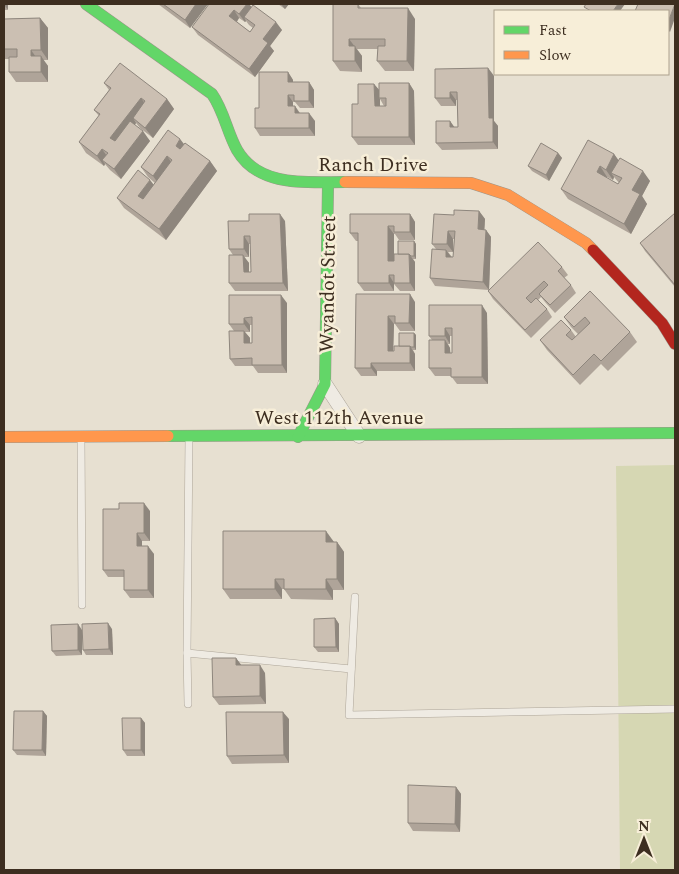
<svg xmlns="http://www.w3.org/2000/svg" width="679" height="874" viewBox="0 0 679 874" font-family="Spectral,serif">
<rect width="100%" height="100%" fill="#e7e0d1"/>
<!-- green -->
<path fill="#d6d7b3" d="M 675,465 L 675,870 L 620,870 L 616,466 Z"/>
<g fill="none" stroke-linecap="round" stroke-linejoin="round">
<!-- lane casing -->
<g stroke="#ada599" stroke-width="8">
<g id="lane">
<path d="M 81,437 L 82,605"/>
<path d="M 355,597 L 349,715 L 675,709"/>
<path d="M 187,653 L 189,438"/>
<path d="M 188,704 L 187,653 L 351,669"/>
</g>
</g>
<!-- street casing -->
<g stroke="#ada599" stroke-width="15">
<path id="street" d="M 325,384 L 359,436"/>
</g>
<!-- fast casing -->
<g stroke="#9c958a" stroke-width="12">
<g id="fast">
<path d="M 86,4 L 212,94 C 224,111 227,132 237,150 C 259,188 308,182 345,182"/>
<path d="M 168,436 L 675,433"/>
<path d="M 298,437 L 325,384 L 328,184"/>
</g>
</g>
<!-- slow casing -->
<g stroke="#9c958a" stroke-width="12">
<g id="slow">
<path d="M 345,182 L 471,183 L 508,195 L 586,243 L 593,250"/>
<path d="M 4,437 L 168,436"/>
</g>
</g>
<!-- jam casing -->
<g stroke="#9c958a" stroke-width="12">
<path id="jam" d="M 593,250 L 662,323 L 675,344"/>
</g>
<!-- lane -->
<use href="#lane" stroke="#efebe3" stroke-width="7"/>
<!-- street -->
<use href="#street" stroke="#efebe3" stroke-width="14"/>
<!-- fast -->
<use href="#fast" stroke="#63d668" stroke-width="11"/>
<!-- slow -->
<use href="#slow" stroke="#ff974d" stroke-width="11"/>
<!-- jam -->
<use href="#jam" stroke="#b3261e" stroke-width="11"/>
</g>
<!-- wall -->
<g fill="#afa499" fill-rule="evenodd">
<path d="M 4,4 L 8,10 L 4,10 Z"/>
<path d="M 158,4 L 208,4 L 190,28 Z"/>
<path d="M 209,4 L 249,4 L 251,7 L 282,30 L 270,46 L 274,51 L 255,77 L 198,35 L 192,27 ZM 239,18 L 245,22 L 246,21 L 249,25 L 253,28 L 250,32 L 237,22 Z"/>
<path d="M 278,4 L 289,4 L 285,9 Z"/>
<path d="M 358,4 L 361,8 L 415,19 L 414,71 L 385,71 L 377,61 L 378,49 L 357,49 L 362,56 L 362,72 L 340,71 L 333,61 Z"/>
<path d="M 40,18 L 48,28 L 48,60 L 43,60 L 48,66 L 48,82 L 16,82 L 9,72 L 9,59 L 4,59 L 4,19 Z"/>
<path d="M 488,68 L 494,76 L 494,121 L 498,126 L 498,149 L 442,150 L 436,143 L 450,121 L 454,127 L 458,127 L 457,100 L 456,100 L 456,106 L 441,106 L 435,98 Z"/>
<path d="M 288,72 L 293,80 L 293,82 L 309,82 L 314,90 L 314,108 L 300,108 L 295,102 L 293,102 L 293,106 L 295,106 L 300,113 L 315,121 L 315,136 L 260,136 L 255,128 L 259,108 Z"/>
<path d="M 104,83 L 167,99 L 174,109 L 153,138 L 140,128 L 136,123 L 135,125 L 150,141 L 121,179 L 110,170 L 105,164 L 104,166 L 86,153 L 79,142 L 99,116 L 94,110 L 109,90 Z"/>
<path d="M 409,83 L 414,91 L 415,145 L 358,145 L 352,137 L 358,104 L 374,84 L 379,90 ZM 380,99 L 384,106 L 380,106 Z"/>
<path d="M 184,144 L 210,161 L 217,171 L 166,240 L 124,208 L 117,198 L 154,185 L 155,183 L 148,177 L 141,167 Z"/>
<path d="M 558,153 L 562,158 L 549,181 L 532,171 L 528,166 Z"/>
<path d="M 614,154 L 618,160 L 650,181 L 642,196 L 647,204 L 631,234 L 568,199 L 561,189 ZM 607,177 L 613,180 L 614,177 L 619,183 L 618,184 L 607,178 Z"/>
<path d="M 479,211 L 485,219 L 484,230 L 486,230 L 491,237 L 489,290 L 435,286 L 430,278 L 436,249 L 432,244 L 454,215 ZM 453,239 L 454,239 L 453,257 L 452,257 L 448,252 L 453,252 Z"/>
<path d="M 675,213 L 675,287 L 645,251 L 640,243 Z"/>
<path d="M 410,214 L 415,222 L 415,240 L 399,240 L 395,234 L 394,234 L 394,261 L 398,254 L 414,241 L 416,244 L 416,259 L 413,259 L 415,262 L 415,291 L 400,291 L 394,284 L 394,291 L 364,291 L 358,283 L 358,241 L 356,241 L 350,233 Z"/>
<path d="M 228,221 L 285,221 L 288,291 L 235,291 L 229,283 L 233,255 L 229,249 ZM 249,244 L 251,244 L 251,272 L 249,272 L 249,263 L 244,257 L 249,257 Z"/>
<path d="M 562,267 L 568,275 L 564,278 L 571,285 L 576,293 L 555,313 L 545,302 L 541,297 L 538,300 L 547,309 L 552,317 L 531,338 L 493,299 L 488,291 Z"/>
<path d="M 590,291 L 630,332 L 637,342 L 608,371 L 601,364 L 580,385 L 547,350 L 540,340 L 571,330 L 576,337 L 578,334 L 571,327 L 564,317 Z"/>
<path d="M 356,294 L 415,302 L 415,331 L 400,331 L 395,324 L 394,324 L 393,351 L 394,351 L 399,346 L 414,333 L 416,335 L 416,350 L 413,350 L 415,354 L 415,371 L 377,371 L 377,376 L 361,376 L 355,368 Z"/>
<path d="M 229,295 L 287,303 L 287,373 L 258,373 L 253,366 L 235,366 L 230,359 L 234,331 L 229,324 ZM 250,325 L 252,325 L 252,343 L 250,343 L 250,338 L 245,332 L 250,332 Z"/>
<path d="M 429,305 L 487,313 L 488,384 L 457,384 L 451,376 L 435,376 L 429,368 L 432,340 L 429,336 ZM 450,336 L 452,336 L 452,353 L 450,353 L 450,348 L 448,344 L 450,344 Z"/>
<path d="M 150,511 L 150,541 L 142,541 L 142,546 L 154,554 L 154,598 L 130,598 L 124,590 L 124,577 L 108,577 L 103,570 Z"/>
<path d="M 334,542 L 337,542 L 344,552 L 344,590 L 333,590 L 333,600 L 291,599 L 284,589 L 282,589 L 282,599 L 230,599 L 223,589 Z"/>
<path d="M 335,618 L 339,624 L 339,652 L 318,652 L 314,647 Z"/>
<path d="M 112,629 L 113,655 L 86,655 L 83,650 Z"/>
<path d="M 82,630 L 82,655 L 56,656 L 52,651 Z"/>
<path d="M 236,658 L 241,665 L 265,673 L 266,704 L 219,705 L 213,697 Z"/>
<path d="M 43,711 L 47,716 L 46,756 L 17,755 L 13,750 Z"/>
<path d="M 141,718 L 145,723 L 145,756 L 127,756 L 123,750 Z"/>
<path d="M 289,719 L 289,763 L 232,764 L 227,756 Z"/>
<path d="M 456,787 L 461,794 L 460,832 L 413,831 L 408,823 Z"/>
</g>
<!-- shaded-wall -->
<g fill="#8e867d">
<path d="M 4,4 L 8,4 L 8,10 L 4,5 Z"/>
<path d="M 196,4 L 208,4 L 190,28 L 185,20 Z"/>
<path d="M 247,4 L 249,4 L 254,10 L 244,17 L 246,21 L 245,22 L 239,14 Z"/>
<path d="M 281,4 L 289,4 L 285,9 Z"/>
<path d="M 618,4 L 625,4 L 620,11 L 613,11 Z"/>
<path d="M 675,4 L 675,18 L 670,32 L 668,30 L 668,22 Z"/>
<path d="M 408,8 L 415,19 L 414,71 L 407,61 Z"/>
<path d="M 234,10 L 239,18 L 235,24 L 229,16 Z"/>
<path d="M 40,18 L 48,28 L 48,60 L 41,50 Z"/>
<path d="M 276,22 L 282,30 L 270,46 L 274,51 L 255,77 L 249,69 L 263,39 Z"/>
<path d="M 349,39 L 362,56 L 362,72 L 355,61 L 349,46 Z"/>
<path d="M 31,50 L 38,60 L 31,56 Z"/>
<path d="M 41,56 L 48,66 L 48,82 L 41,72 Z"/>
<path d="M 4,66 L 5,67 L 5,82 L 4,81 Z"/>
<path d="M 488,68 L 494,76 L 494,121 L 498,126 L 498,149 L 493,142 L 489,118 Z"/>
<path d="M 288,72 L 293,80 L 293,90 L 288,82 Z"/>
<path d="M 309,82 L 314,90 L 314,108 L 309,101 Z"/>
<path d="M 409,83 L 414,91 L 415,145 L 409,137 Z"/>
<path d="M 374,84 L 380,91 L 379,98 L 380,99 L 380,114 L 375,106 Z"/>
<path d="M 450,92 L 456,100 L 456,106 L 450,98 Z"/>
<path d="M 288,95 L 293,102 L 293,114 L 288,106 Z"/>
<path d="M 141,98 L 148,108 L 133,118 L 136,123 L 118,148 L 110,138 Z"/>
<path d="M 167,99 L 174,109 L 153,138 L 145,128 Z"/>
<path d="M 295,106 L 300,114 L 295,113 Z"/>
<path d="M 309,113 L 315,121 L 315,136 L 309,128 Z"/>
<path d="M 450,121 L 455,128 L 450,127 Z"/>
<path d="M 143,131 L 150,141 L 121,179 L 114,169 Z"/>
<path d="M 180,139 L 188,149 L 183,156 L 176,146 Z"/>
<path d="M 102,149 L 109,159 L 102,160 L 105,164 L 104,166 L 97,156 Z"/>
<path d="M 558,153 L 562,158 L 549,181 L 546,175 Z"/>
<path d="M 614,154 L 622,165 L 611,173 L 614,177 L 613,180 L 606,170 Z"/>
<path d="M 167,156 L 174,166 L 160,186 L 153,176 Z"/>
<path d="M 210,161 L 217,171 L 166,240 L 159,229 Z"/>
<path d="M 600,166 L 607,177 L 604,182 L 597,172 Z"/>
<path d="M 643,171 L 650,181 L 642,196 L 647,204 L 631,234 L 624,224 L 632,190 Z"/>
<path d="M 150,180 L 158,190 L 145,206 L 138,196 Z"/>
<path d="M 479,211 L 485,219 L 484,237 L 478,229 Z"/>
<path d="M 280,214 L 285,221 L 288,291 L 283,283 Z"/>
<path d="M 410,214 L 415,222 L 415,240 L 410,232 Z"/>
<path d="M 388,226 L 394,234 L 394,269 L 388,261 Z"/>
<path d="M 486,230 L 491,237 L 489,290 L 483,282 Z"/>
<path d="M 448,231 L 453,239 L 453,252 L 447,244 Z"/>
<path d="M 244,236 L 249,244 L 249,257 L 244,249 Z"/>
<path d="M 414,241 L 416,244 L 416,259 L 414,256 Z"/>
<path d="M 446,250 L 452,258 L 446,257 Z"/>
<path d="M 409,254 L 415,262 L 415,291 L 410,283 Z"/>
<path d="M 243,255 L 249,263 L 249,280 L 244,272 Z"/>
<path d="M 389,275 L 394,283 L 394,291 L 389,283 Z"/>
<path d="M 410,294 L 415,302 L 415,331 L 409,323 Z"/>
<path d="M 281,295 L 287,303 L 287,373 L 282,365 Z"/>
<path d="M 482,305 L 487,313 L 488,384 L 482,377 Z"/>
<path d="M 388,316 L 394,324 L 393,359 L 388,351 Z"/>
<path d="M 244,318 L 250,325 L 250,332 L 244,324 Z"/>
<path d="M 445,328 L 450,336 L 450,344 L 445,336 Z"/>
<path d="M 244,331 L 250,338 L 250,351 L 244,343 Z"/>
<path d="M 414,333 L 416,335 L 416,350 L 414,347 Z"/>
<path d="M 445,340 L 450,348 L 451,361 L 445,353 Z"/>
<path d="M 410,346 L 415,354 L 415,371 L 410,363 Z"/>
<path d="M 371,363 L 377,371 L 377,376 L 371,368 Z"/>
<path d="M 144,503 L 150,511 L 150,541 L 144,533 Z"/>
<path d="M 326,531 L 334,542 L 334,552 L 326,542 Z"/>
<path d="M 137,533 L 142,541 L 142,554 L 137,546 Z"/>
<path d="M 337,542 L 344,552 L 344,590 L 337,579 Z"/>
<path d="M 148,546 L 154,554 L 154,598 L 148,590 Z"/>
<path d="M 275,579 L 282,589 L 282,599 L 275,589 Z"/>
<path d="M 326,579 L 333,590 L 333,600 L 326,589 Z"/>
<path d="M 335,618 L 339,624 L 339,652 L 336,647 Z"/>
<path d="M 108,623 L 112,629 L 113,655 L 109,649 Z"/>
<path d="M 78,624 L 82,630 L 82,655 L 78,650 Z"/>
<path d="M 236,658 L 242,666 L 236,665 Z"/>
<path d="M 260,665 L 265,673 L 266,704 L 260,696 Z"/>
<path d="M 43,711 L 47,716 L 46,756 L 42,750 Z"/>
<path d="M 283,712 L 289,719 L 289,763 L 284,755 Z"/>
<path d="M 141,718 L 145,723 L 145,756 L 141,750 Z"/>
<path d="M 456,787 L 461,794 L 460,832 L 455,824 Z"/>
</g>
<!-- building -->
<g fill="#cbbfb2" stroke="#8e867d">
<path d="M 163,4 L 196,4 L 185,20 Z"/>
<path d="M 209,4 L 247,4 L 239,14 L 234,10 L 229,16 L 250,32 L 255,25 L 244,17 L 253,5 L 276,22 L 263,39 L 268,43 L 249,69 L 192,27 Z"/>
<path d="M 333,4 L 358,4 L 358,8 L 408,8 L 407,61 L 377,61 L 378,46 L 385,46 L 385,39 L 349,39 L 349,46 L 355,46 L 355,61 L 333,61 Z"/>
<path d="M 586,4 L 618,4 L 613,11 L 591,11 L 584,7 Z"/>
<path d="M 638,4 L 675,4 L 668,22 L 668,11 L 635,11 Z"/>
<path d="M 40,18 L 41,50 L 31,50 L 31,56 L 41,56 L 41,72 L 9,72 L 9,57 L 17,57 L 17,49 L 4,49 L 4,19 Z"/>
<path d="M 120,63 L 167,99 L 145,128 L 133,118 L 145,101 L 141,98 L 110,138 L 115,141 L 130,121 L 143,131 L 114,169 L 102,160 L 108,153 L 102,149 L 97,156 L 79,142 L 100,114 L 94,110 L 111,88 L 104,83 Z"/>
<path d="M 488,68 L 489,118 L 493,118 L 493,142 L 436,143 L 436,121 L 450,121 L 450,127 L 458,127 L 457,92 L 450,92 L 450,98 L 435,98 L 435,69 Z"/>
<path d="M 259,72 L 288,72 L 288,82 L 309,82 L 309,101 L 294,101 L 294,95 L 288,95 L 288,106 L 295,106 L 295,113 L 309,113 L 309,128 L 255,128 L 255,108 L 259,108 Z"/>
<path d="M 379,83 L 409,83 L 409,137 L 352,137 L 352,104 L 358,104 L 358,84 L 374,84 L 375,106 L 386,106 L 386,98 L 379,98 Z"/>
<path d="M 168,130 L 180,139 L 176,146 L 180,149 L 185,143 L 210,161 L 159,229 L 117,198 L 138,170 L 150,180 L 138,196 L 143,199 L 172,160 L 167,156 L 153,176 L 141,167 Z"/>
<path d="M 588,140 L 614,154 L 606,170 L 600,166 L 597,172 L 618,184 L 622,178 L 611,173 L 620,158 L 643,171 L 632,190 L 640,194 L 624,224 L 561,189 Z"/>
<path d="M 541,143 L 558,153 L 546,175 L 528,166 Z"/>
<path d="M 454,210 L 479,211 L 478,229 L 486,230 L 483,282 L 430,278 L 432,249 L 446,250 L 446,257 L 453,257 L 455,231 L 448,231 L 447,244 L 432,244 L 434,214 L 454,215 Z"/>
<path d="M 675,213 L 675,285 L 640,243 Z"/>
<path d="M 249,214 L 280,214 L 283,283 L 229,283 L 229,255 L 243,255 L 244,272 L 251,272 L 250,236 L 244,236 L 244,249 L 229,249 L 228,221 L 249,221 Z"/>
<path d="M 350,214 L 410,214 L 410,232 L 394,232 L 394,226 L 388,226 L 388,261 L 394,261 L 394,254 L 409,254 L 410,283 L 394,283 L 394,275 L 389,275 L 389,283 L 358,283 L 358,233 L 350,233 Z"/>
<path d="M 398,241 L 414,241 L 414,256 L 411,256 L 409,254 L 398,254 Z"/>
<path d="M 538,242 L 562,267 L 558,271 L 571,285 L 550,305 L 539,294 L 548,285 L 544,281 L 526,298 L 531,303 L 536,298 L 547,309 L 525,330 L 488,291 Z"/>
<path d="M 590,291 L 630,332 L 601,361 L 594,354 L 573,375 L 540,340 L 561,320 L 571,330 L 566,335 L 572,340 L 590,323 L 585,317 L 574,327 L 564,317 Z"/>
<path d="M 356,294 L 410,294 L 409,323 L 395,323 L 395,316 L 388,316 L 388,351 L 394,351 L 394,346 L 410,346 L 410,363 L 371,363 L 371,368 L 355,368 Z"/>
<path d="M 229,295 L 281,295 L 282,365 L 252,365 L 252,358 L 230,359 L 229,331 L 244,331 L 244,343 L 252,343 L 252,317 L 244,318 L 244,324 L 229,324 Z"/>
<path d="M 429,305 L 482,305 L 482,377 L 451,377 L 451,368 L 429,368 L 429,340 L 445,340 L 445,353 L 452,353 L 452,328 L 445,328 L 445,336 L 429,336 Z"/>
<path d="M 399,333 L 414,333 L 414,347 L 411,347 L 410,346 L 399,346 Z"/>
<path d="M 119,503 L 144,503 L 144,533 L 137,533 L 137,546 L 148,546 L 148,590 L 124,590 L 124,570 L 103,570 L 103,509 L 119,509 Z"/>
<path d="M 223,531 L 326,531 L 326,542 L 337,542 L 337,579 L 326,579 L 326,589 L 284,589 L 284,579 L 275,579 L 275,589 L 223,589 Z"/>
<path d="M 335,618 L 336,647 L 314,647 L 314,619 Z"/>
<path d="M 108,623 L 109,649 L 83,650 L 82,624 Z"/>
<path d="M 78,624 L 78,650 L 52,651 L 51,625 Z"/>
<path d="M 212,658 L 236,658 L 236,665 L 260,665 L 260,696 L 213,697 Z"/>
<path d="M 14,711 L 43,711 L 42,750 L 13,750 Z"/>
<path d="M 226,712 L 283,712 L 284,755 L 227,756 Z"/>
<path d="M 122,718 L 141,718 L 141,750 L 123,750 Z"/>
<path d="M 408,785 L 456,787 L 455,824 L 408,823 Z"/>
</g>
<g text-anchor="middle" stroke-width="5" stroke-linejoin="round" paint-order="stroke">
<!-- street labels -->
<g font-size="20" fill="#3d2e20" stroke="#f7eed8">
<text x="373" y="171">Ranch Drive</text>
<text transform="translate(327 284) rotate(-89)" y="7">Wyandot Street</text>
<text x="339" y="424">West 112th Avenue</text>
</g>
</g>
<!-- border -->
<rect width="679" height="874" fill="none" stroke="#3d2e20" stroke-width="10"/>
<!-- legend -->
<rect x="494" y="10" width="175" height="65" fill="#f7eed8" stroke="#ada18e"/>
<rect x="504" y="26" width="25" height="8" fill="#63d668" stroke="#ada18e"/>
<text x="539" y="35" font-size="15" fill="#3d2e20">Fast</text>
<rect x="504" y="51" width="25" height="8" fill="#ff974d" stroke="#ada18e"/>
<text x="539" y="60" font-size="15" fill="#3d2e20">Slow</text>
<!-- north arrow -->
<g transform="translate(644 839)" stroke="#f7eed8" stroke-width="4" paint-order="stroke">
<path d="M0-4L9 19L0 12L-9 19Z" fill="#3d2e20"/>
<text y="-8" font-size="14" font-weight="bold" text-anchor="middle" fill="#3d2e20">N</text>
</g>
</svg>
